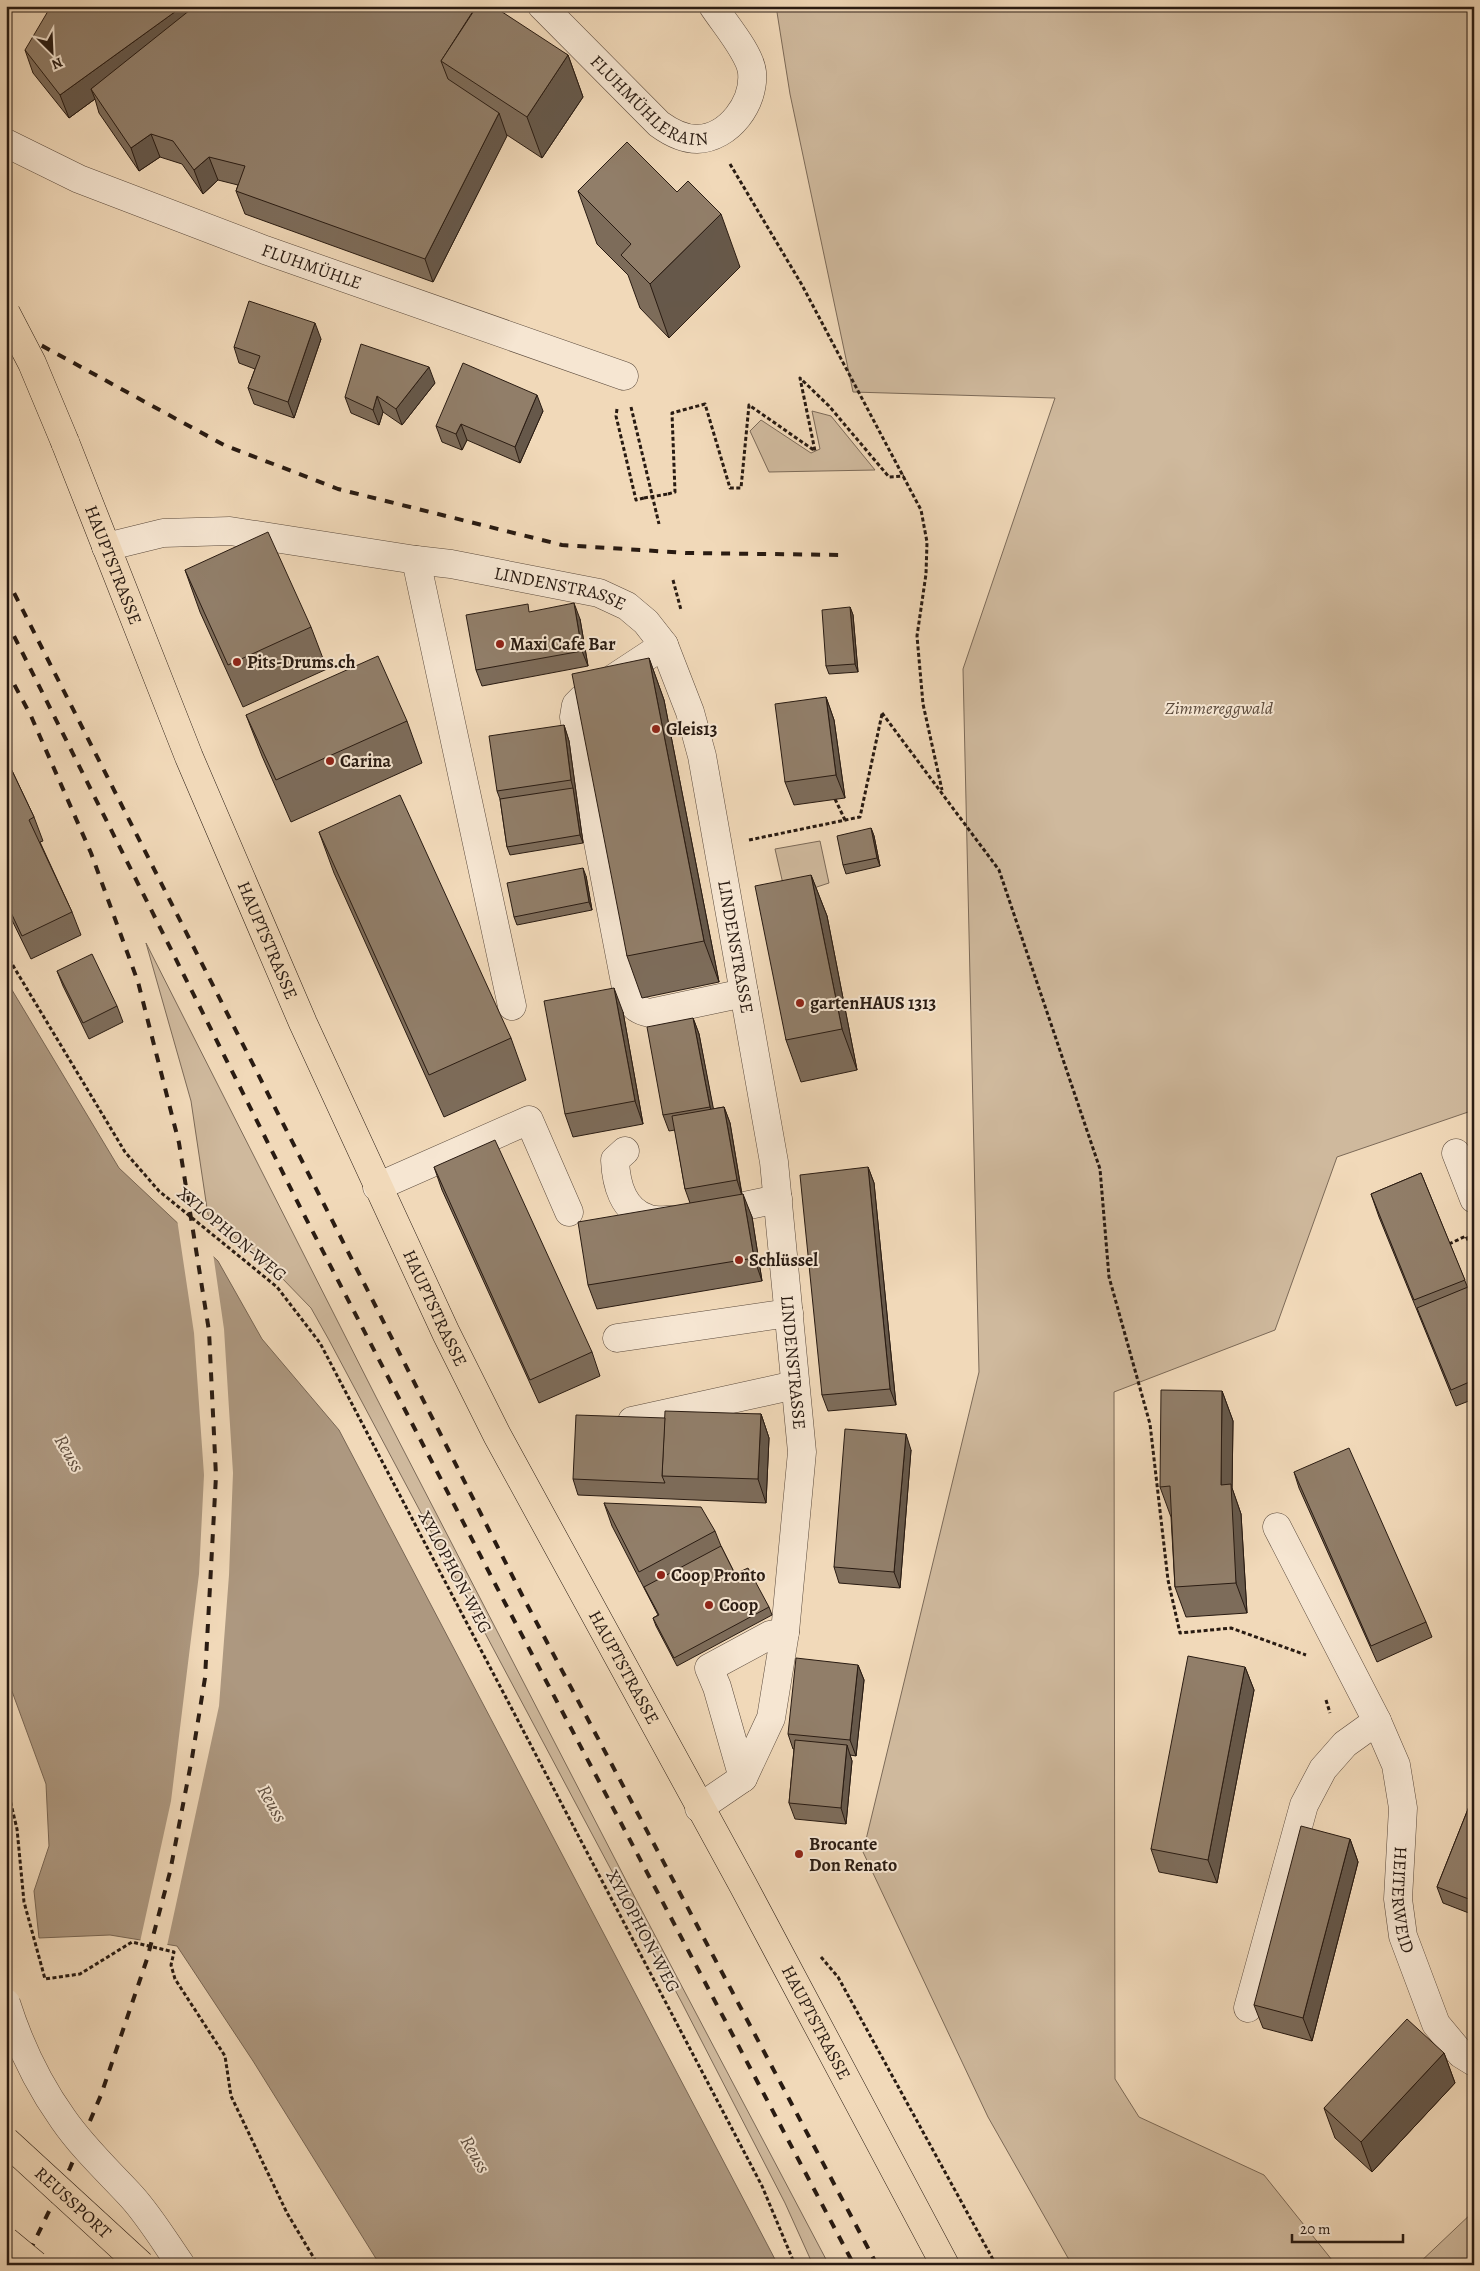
<svg xmlns="http://www.w3.org/2000/svg" width="1480" height="2271" viewBox="0 0 1480 2271" font-family="Alegreya,serif">
<rect width="100%" height="100%" fill="#f1d9b9"/>
<filter id="stains"><feTurbulence type="fractalNoise" baseFrequency=".004" numOctaves="4"/><feColorMatrix values="0 0 0 0 .2 0 0 0 0 .09 0 0 0 0 .02 0 0 0 .5 -.17"/></filter>
<radialGradient id="worn" r=".72"><stop offset=".6" stop-color="#630" stop-opacity="0"/><stop offset="1" stop-color="#630" stop-opacity=".3"/></radialGradient>
<!-- green -->
<g fill="#cfb99d" stroke="#7c6a58">
<path d="M 776,6 L 1474,6 L 1474,1110 L 1337,1157 L 1275,1330 L 1114,1392 L 1115,2079 L 1139,2117 L 1264,2175 L 1336,2265 L 1072,2265 L 988,2117 L 863,1852 L 979,1372 L 963,669 L 1055,398 L 853,392 L 790,94 Z"/>
<path d="M 812,411 L 831,416 L 875,470 L 769,472 L 750,431 L 761,420 L 811,453 L 820,449 Z"/>
<path d="M 820,841 L 829,883 L 786,897 L 775,849 Z"/>
<path d="M 146,943 L 376,1397 L 631,1890 L 829,2265 L 813,2265 L 785,2203 L 682,2003 L 329,1340 L 311,1308 L 280,1276 L 208,1215 L 191,1101 Z"/>
<path d="M 1474,2211 L 1474,2265 L 1417,2265 Z"/>
</g>
<!-- water -->
<path fill="#ad9880" stroke="#786654" d="M 6,980 L 119,1168 L 218,1261 L 262,1339 L 339,1430 L 778,2265 L 380,2265 L 253,2061 L 177,1946 L 110,1935 L 39,1938 L 34,1891 L 49,1846 L 46,1784 L 6,1675 Z"/>
<!-- pier -->
<path fill="#f1d9b9" d="M 177,1219 L 213,1253 L 224,1329 L 233,1473 L 229,1575 L 219,1706 L 167,1946 L 140,1942 L 171,1801 L 199,1574 L 204,1475 L 194,1333 Z"/>
<g fill="none" stroke-linecap="round" stroke-linejoin="round">
<!-- minor casing -->
<g stroke="#5b4a3c" stroke-width="29">
<g id="minor">
<path id="s1" d="M 542,6 L 659,124 C 670,132 682,139 697,139 C 729,138 755,103 752,72 C 750,53 724,23 713,6"/>
<path id="s2" d="M 6,143 L 79,179 L 265,250 L 624,376"/>
<path id="s3" d="M 106,547 L 163,533 L 230,531 L 416,560 L 451,564 L 599,593 L 627,606 L 646,622 L 664,645 L 690,712 L 702,756 L 774,1162 L 802,1452 L 785,1632 L 771,1718 L 743,1778 L 699,1808"/>
<path d="M 416,560 L 512,1006"/>
<path d="M 664,645 L 582,699 L 576,705 L 574,717 L 628,998 C 634,1007 639,1011 650,1013 L 744,993"/>
<path d="M 625,1151 L 615,1160 C 616,1184 623,1210 647,1218 C 654,1221 664,1220 671,1220"/>
<path d="M 1456,1153 L 1474,1199"/>
<path d="M 377,1187 L 529,1120 L 569,1212"/>
<path d="M 711,1213 L 778,1199"/>
<path d="M 617,1338 L 789,1313"/>
<path d="M 632,1421 L 795,1385"/>
<path id="s4" d="M 1277,1527 L 1377,1721 L 1396,1765 L 1403,1808 L 1398,1899 L 1403,1936 L 1436,2024 L 1461,2054 L 1474,2062"/>
<path d="M 743,1778 L 717,1687 L 709,1668 L 770,1635 L 785,1632"/>
<path d="M 1248,2008 L 1304,1805 L 1323,1769 L 1345,1744 L 1377,1721"/>
</g>
</g>
<!-- major casing -->
<g stroke="#291b12" stroke-width="29">
<g id="major">
<path id="s5" d="M 65,442 L 189,757 L 303,1023 L 446,1333 L 497,1435 L 743,1885 L 945,2265"/>
</g>
</g>
<!-- path -->
<g stroke="#291b12" stroke-width="3" stroke-dasharray="4 2.5" stroke-linecap="butt">
<path d="M 730,164 L 802,285 L 921,510 L 927,542 L 926,574 L 917,636 L 923,704 L 942,790"/>
<path d="M 631,407 L 659,524"/>
<path d="M 617,409 L 616,416 L 636,500 L 644,498"/>
<path d="M 668,494 L 675,492 L 672,413 L 705,404 L 730,488 L 741,488 L 749,405 L 815,451 L 800,378 L 829,406 L 889,477 L 904,476"/>
<path d="M 673,580 L 681,610"/>
<path d="M 882,713 L 999,870 L 1100,1169 L 1109,1277 L 1150,1424 L 1168,1580 L 1180,1633 L 1231,1628 L 1306,1655"/>
<path d="M 835,799 L 845,820"/>
<path d="M 749,840 L 860,817 L 882,714"/>
<path d="M 6,954 L 125,1152 L 159,1191 L 277,1287 L 320,1343 L 762,2186 L 795,2265"/>
<path d="M 1449,1244 L 1466,1236 L 1474,1252"/>
<path d="M 1326,1700 L 1330,1713"/>
<path d="M 6,1783 L 17,1829 L 24,1902 L 45,1979 L 80,1974 L 132,1942 L 174,1952 L 171,1965 L 175,1979 L 225,2056 L 231,2096 L 287,2213 L 318,2265"/>
<path d="M 821,1957 L 838,1977 L 996,2265"/>
</g>
<!-- minor -->
<use href="#minor" stroke="#f6e6d2" stroke-width="28"/>
<!-- major -->
<use href="#major" stroke="#f1d9b9" stroke-width="28"/>
<!-- rail -->
<g stroke="#291b12" stroke-width="4" stroke-dasharray="9 9" stroke-linecap="butt">
<path d="M 26,337 L 224,445 L 338,489 L 562,545 L 687,553 L 846,555"/>
<path d="M 6,577 L 522,1595 L 877,2265"/>
<path d="M 6,620 L 301,1209 L 505,1603 L 854,2265"/>
<path d="M 6,669 L 31,716 L 91,853 L 138,982 L 179,1143 L 209,1331 L 216,1476 L 205,1678 L 192,1758 L 170,1872 L 147,1959 L 101,2095 L 70,2168 L 23,2265"/>
</g>
<!-- minor-bridge casing -->
<g stroke="#5b4a3c" stroke-width="29" stroke-linecap="butt">
<path id="minor-bridge" d="M 6,2003 C 19,2044 38,2084 63,2119 C 83,2148 108,2171 132,2197 C 150,2217 165,2242 181,2265"/>
</g>
<!-- major-bridge casing -->
<g stroke="#291b12" stroke-width="29" stroke-linecap="butt">
<path id="major-bridge" d="M 6,313 L 32,363 L 65,442"/>
</g>
<!-- highway-bridge casing -->
<g stroke="#291b12" stroke-width="29" stroke-linecap="butt">
<g id="highway-bridge">
<path id="s6" d="M 6,2141 L 141,2265"/>
<path d="M 6,2241 L 35,2265"/>
</g>
</g>
<!-- path-bridge -->
<path stroke="#291b12" stroke-width="3" stroke-dasharray="4 2.5" stroke-linecap="butt" d="M 644,498 L 668,494"/>
<!-- minor-bridge -->
<use href="#minor-bridge" stroke="#f6e6d2" stroke-width="28"/>
<!-- major-bridge -->
<use href="#major-bridge" stroke="#f1d9b9" stroke-width="28"/>
<!-- highway-bridge -->
<use href="#highway-bridge" stroke="#f1d9b9" stroke-width="28"/>
</g>
<!-- wall -->
<g fill="#7d6c5a" stroke="#291b12">
<path d="M 475,8 L 568,55 L 583,97 L 542,158 L 507,135 L 433,282 L 245,214 L 236,191 L 238,185 L 218,180 L 203,194 L 182,164 L 160,157 L 139,171 L 99,113 L 95,99 L 69,118 L 33,73 L 25,50 Z"/>
<path d="M 578,191 L 740,267 L 669,338 L 640,308 L 628,275 L 597,244 Z"/>
<path d="M 321,339 L 294,418 L 254,404 L 248,388 L 255,369 L 239,363 L 234,347 Z"/>
<path d="M 435,383 L 402,425 L 383,412 L 379,425 L 351,413 L 345,397 Z"/>
<path d="M 543,411 L 520,463 L 467,440 L 462,450 L 442,442 L 436,426 Z"/>
<path d="M 185,570 L 311,627 L 327,669 L 243,707 L 200,612 Z"/>
<path d="M 850,607 L 853,615 L 858,672 L 829,674 L 826,666 Z"/>
<path d="M 531,612 L 580,619 L 588,666 L 482,686 L 476,670 Z"/>
<path d="M 649,658 L 664,700 L 719,982 L 642,998 L 627,956 Z"/>
<path d="M 826,697 L 834,720 L 845,798 L 794,805 L 785,782 Z"/>
<path d="M 246,715 L 407,721 L 422,763 L 291,822 L 262,756 Z"/>
<path d="M 564,725 L 569,741 L 583,843 L 510,855 L 507,847 L 500,799 L 497,791 Z"/>
<path d="M 6,758 L 34,817 L 43,841 L 40,842 L 72,912 L 81,935 L 31,959 L 6,908 Z"/>
<path d="M 871,828 L 874,836 L 880,866 L 846,874 L 843,865 Z"/>
<path d="M 319,832 L 511,1038 L 526,1080 L 444,1117 L 334,873 Z"/>
<path d="M 811,875 L 827,916 L 857,1070 L 801,1082 L 786,1040 Z"/>
<path d="M 586,876 L 592,910 L 517,925 L 514,917 Z"/>
<path d="M 57,971 L 117,1006 L 123,1022 L 89,1039 L 63,986 Z"/>
<path d="M 623,1012 L 643,1124 L 573,1137 L 565,1114 Z"/>
<path d="M 693,1018 L 699,1034 L 713,1109 L 724,1107 L 730,1123 L 742,1194 L 752,1217 L 762,1281 L 597,1309 L 588,1285 L 690,1203 L 685,1189 L 675,1130 L 669,1131 L 663,1115 Z"/>
<path d="M 434,1167 L 592,1352 L 600,1376 L 539,1403 L 442,1190 Z"/>
<path d="M 868,1167 L 874,1183 L 896,1405 L 828,1411 L 822,1395 Z"/>
<path d="M 1421,1173 L 1474,1303 L 1474,1399 L 1456,1406 L 1379,1217 L 1371,1194 Z"/>
<path d="M 1222,1391 L 1233,1421 L 1232,1488 L 1241,1514 L 1247,1613 L 1186,1617 L 1175,1587 L 1171,1517 L 1160,1487 Z"/>
<path d="M 761,1414 L 769,1438 L 766,1503 L 578,1495 L 573,1479 L 665,1418 Z"/>
<path d="M 911,1450 L 900,1588 L 839,1583 L 834,1567 Z"/>
<path d="M 1294,1472 L 1426,1622 L 1432,1637 L 1377,1662 L 1299,1488 Z"/>
<path d="M 604,1503 L 715,1531 L 721,1546 L 735,1574 L 769,1607 L 772,1615 L 677,1666 L 656,1626 L 653,1618 L 658,1615 L 612,1526 Z"/>
<path d="M 858,1665 L 864,1680 L 856,1756 L 850,1755 L 852,1761 L 846,1824 L 795,1819 L 789,1803 L 794,1749 L 793,1749 L 788,1734 Z"/>
<path d="M 1245,1667 L 1254,1690 L 1217,1883 L 1159,1872 L 1151,1849 Z"/>
<path d="M 1474,1794 L 1474,1915 L 1443,1903 L 1437,1887 Z"/>
<path d="M 1350,1839 L 1358,1862 L 1312,2041 L 1263,2028 L 1254,2005 Z"/>
<path d="M 1444,2053 L 1455,2083 L 1372,2172 L 1335,2138 L 1324,2108 Z"/>
</g>
<!-- shaded-wall -->
<g fill="#66584a" stroke="#291b12">
<path d="M 183,6 L 210,6 L 91,89 L 95,99 L 69,118 L 60,95 Z"/>
<path d="M 568,55 L 583,97 L 542,158 L 527,117 Z"/>
<path d="M 499,113 L 507,136 L 433,282 L 425,259 Z"/>
<path d="M 151,134 L 160,157 L 139,171 L 131,148 Z"/>
<path d="M 209,157 L 218,180 L 203,194 L 194,170 Z"/>
<path d="M 721,214 L 740,267 L 669,338 L 650,284 Z"/>
<path d="M 315,323 L 321,339 L 294,418 L 288,402 Z"/>
<path d="M 429,367 L 435,383 L 402,425 L 396,409 Z"/>
<path d="M 537,395 L 543,411 L 520,463 L 515,447 Z"/>
<path d="M 377,396 L 383,412 L 379,425 L 373,410 Z"/>
<path d="M 461,424 L 467,440 L 462,450 L 456,434 Z"/>
<path d="M 574,603 L 580,619 L 588,666 L 582,651 Z"/>
<path d="M 850,607 L 853,615 L 858,672 L 855,664 Z"/>
<path d="M 649,658 L 664,700 L 719,982 L 704,941 Z"/>
<path d="M 826,697 L 834,720 L 845,798 L 836,775 Z"/>
<path d="M 564,725 L 569,741 L 583,843 L 580,835 L 573,788 L 571,780 Z"/>
<path d="M 871,828 L 874,836 L 880,866 L 877,858 Z"/>
<path d="M 583,868 L 586,876 L 592,910 L 589,902 Z"/>
<path d="M 811,875 L 827,916 L 857,1070 L 842,1029 Z"/>
<path d="M 614,988 L 623,1012 L 643,1124 L 635,1101 Z"/>
<path d="M 693,1018 L 699,1034 L 716,1122 L 710,1107 Z"/>
<path d="M 724,1107 L 730,1123 L 742,1196 L 737,1180 Z"/>
<path d="M 868,1167 L 874,1183 L 896,1405 L 890,1389 Z"/>
<path d="M 743,1194 L 752,1217 L 762,1281 L 754,1258 Z"/>
<path d="M 1222,1391 L 1233,1421 L 1232,1488 L 1241,1514 L 1247,1613 L 1236,1583 L 1221,1485 Z"/>
<path d="M 761,1414 L 769,1438 L 766,1503 L 758,1479 Z"/>
<path d="M 906,1434 L 911,1450 L 900,1588 L 894,1572 Z"/>
<path d="M 858,1665 L 864,1680 L 856,1756 L 850,1740 Z"/>
<path d="M 1245,1667 L 1254,1690 L 1217,1883 L 1208,1860 Z"/>
<path d="M 847,1745 L 852,1761 L 846,1824 L 841,1808 Z"/>
<path d="M 1350,1839 L 1358,1862 L 1312,2041 L 1303,2018 Z"/>
<path d="M 1444,2053 L 1455,2083 L 1372,2172 L 1361,2142 Z"/>
</g>
<!-- building -->
<g fill="#917e69" stroke="#291b12">
<path d="M 51,6 L 183,6 L 60,95 L 25,50 Z"/>
<path d="M 195,6 L 472,6 L 475,8 L 441,61 L 448,79 L 499,113 L 425,259 L 236,191 L 245,166 L 209,157 L 194,170 L 173,141 L 151,134 L 131,148 L 91,89 Z"/>
<path d="M 477,6 L 493,6 L 568,55 L 527,117 L 441,61 Z"/>
<path d="M 627,142 L 677,192 L 688,181 L 721,214 L 650,284 L 621,255 L 631,244 L 578,191 Z"/>
<path d="M 249,301 L 315,323 L 288,402 L 248,388 L 260,356 L 234,347 Z"/>
<path d="M 361,344 L 429,367 L 396,409 L 377,396 L 373,410 L 345,397 Z"/>
<path d="M 463,363 L 537,395 L 515,447 L 461,424 L 456,434 L 436,426 Z"/>
<path d="M 268,532 L 311,627 L 228,665 L 185,570 Z"/>
<path d="M 574,603 L 582,651 L 476,670 L 466,615 L 528,604 L 529,612 Z"/>
<path d="M 850,607 L 855,664 L 826,666 L 822,610 Z"/>
<path d="M 378,656 L 407,721 L 276,780 L 246,715 Z"/>
<path d="M 649,658 L 704,941 L 627,956 L 572,674 Z"/>
<path d="M 826,697 L 836,775 L 785,782 L 775,704 Z"/>
<path d="M 564,725 L 571,780 L 497,791 L 489,736 Z"/>
<path d="M 6,758 L 34,817 L 29,820 L 72,912 L 22,936 L 6,902 Z"/>
<path d="M 573,788 L 580,835 L 507,847 L 500,799 Z"/>
<path d="M 400,795 L 511,1038 L 429,1075 L 319,832 Z"/>
<path d="M 871,828 L 877,858 L 843,865 L 837,836 Z"/>
<path d="M 583,868 L 589,902 L 514,917 L 507,883 Z"/>
<path d="M 811,875 L 842,1029 L 786,1040 L 755,886 Z"/>
<path d="M 92,954 L 117,1006 L 83,1023 L 57,971 Z"/>
<path d="M 614,988 L 635,1101 L 565,1114 L 544,1001 Z"/>
<path d="M 693,1018 L 710,1107 L 663,1115 L 647,1027 Z"/>
<path d="M 724,1107 L 737,1180 L 685,1189 L 672,1116 Z"/>
<path d="M 495,1140 L 592,1352 L 530,1380 L 434,1167 Z"/>
<path d="M 868,1167 L 890,1389 L 822,1395 L 800,1175 Z"/>
<path d="M 1421,1173 L 1465,1280 L 1414,1300 L 1371,1194 Z"/>
<path d="M 743,1194 L 754,1258 L 588,1285 L 578,1222 Z"/>
<path d="M 1468,1287 L 1474,1303 L 1474,1380 L 1451,1390 L 1417,1308 Z"/>
<path d="M 1161,1390 L 1222,1391 L 1221,1485 L 1231,1484 L 1236,1583 L 1175,1587 L 1170,1486 L 1160,1487 Z"/>
<path d="M 665,1411 L 761,1414 L 758,1479 L 662,1476 Z"/>
<path d="M 576,1415 L 665,1418 L 662,1476 L 665,1483 L 573,1479 Z"/>
<path d="M 845,1429 L 906,1434 L 894,1572 L 834,1567 Z"/>
<path d="M 1349,1448 L 1426,1622 L 1371,1646 L 1294,1472 Z"/>
<path d="M 604,1503 L 701,1507 L 715,1531 L 639,1572 Z"/>
<path d="M 721,1546 L 735,1574 L 748,1568 L 769,1607 L 674,1658 L 653,1618 L 659,1615 L 644,1587 Z"/>
<path d="M 1188,1656 L 1245,1667 L 1208,1860 L 1151,1849 Z"/>
<path d="M 796,1658 L 858,1665 L 850,1740 L 788,1734 Z"/>
<path d="M 795,1740 L 847,1745 L 841,1808 L 789,1803 Z"/>
<path d="M 1474,1794 L 1474,1901 L 1437,1887 Z"/>
<path d="M 1301,1826 L 1350,1839 L 1303,2018 L 1254,2005 Z"/>
<path d="M 1407,2019 L 1444,2053 L 1361,2142 L 1324,2108 Z"/>
</g>
<!-- markers -->
<g fill="#8f2418" stroke="#f6e6d2" stroke-width="2">
<circle cx="500" cy="644" r="5"/>
<circle cx="237" cy="662" r="5"/>
<circle cx="656" cy="729" r="5"/>
<circle cx="330" cy="761" r="5"/>
<circle cx="800" cy="1003" r="5"/>
<circle cx="739" cy="1260" r="5"/>
<circle cx="661" cy="1575" r="5"/>
<circle cx="709" cy="1605" r="5"/>
<circle cx="799" cy="1854" r="5"/>
</g>
<g text-anchor="middle" stroke-width="4" stroke-linejoin="round" paint-order="stroke">
<!-- street labels -->
<g font-size="18" fill="#291b12" stroke="#f6e6d2">
<text dy="6" stroke="none"><textPath href="#s1" startOffset="146">FLUHMÜHLERAIN</textPath></text>
<text dy="6" stroke="none"><textPath href="#s2" startOffset="330">FLUHMÜHLE</textPath></text>
<text dy="6" stroke="none"><textPath href="#s5" startOffset="132">HAUPTSTRASSE</textPath></text>
<text dy="6" stroke="none"><textPath href="#s3" startOffset="461">LINDENSTRASSE</textPath></text>
<text dy="6" stroke="none"><textPath href="#s5" startOffset="538">HAUPTSTRASSE</textPath></text>
<text dy="6" stroke="none"><textPath href="#s3" startOffset="896">LINDENSTRASSE</textPath></text>
<text transform="translate(232 1234) rotate(40)" y="6">XYLOPHON-WEG</text>
<text dy="6" stroke="none"><textPath href="#s5" startOffset="942">HAUPTSTRASSE</textPath></text>
<text dy="6" stroke="none"><textPath href="#s3" startOffset="1316">LINDENSTRASSE</textPath></text>
<text transform="translate(455 1572) rotate(62)" y="6">XYLOPHON-WEG</text>
<text dy="6" stroke="none"><textPath href="#s5" startOffset="1348">HAUPTSTRASSE</textPath></text>
<text dy="6" stroke="none"><textPath href="#s4" startOffset="402">HEITERWEID</textPath></text>
<text transform="translate(643 1931) rotate(62)" y="6">XYLOPHON-WEG</text>
<text dy="6" stroke="none"><textPath href="#s5" startOffset="1752">HAUPTSTRASSE</textPath></text>
<text dy="6" stroke="none"><textPath href="#s6" startOffset="91">REUSSPORT</textPath></text>
</g>
<!-- poi labels -->
<g font-size="18" font-weight="bold" fill="#291b12" stroke="#f6e6d2" text-anchor="start">
<text x="510" y="650">Maxi Cafe Bar</text>
<text x="247" y="668">Pits-Drums.ch</text>
<text x="666" y="735">Gleis13</text>
<text x="340" y="767">Carina</text>
<text x="810" y="1009">gartenHAUS 1313</text>
<text x="749" y="1266">Schlüssel</text>
<text x="671" y="1581">Coop Pronto</text>
<text x="719" y="1611">Coop</text>
<text x="809" y="1850">Brocante<tspan x="809" dy="21">Don Renato</tspan></text>
</g>
<!-- park labels -->
<g font-size="18" font-style="italic" fill="#5b4a3c" stroke="#f6e6d2">
<text x="1219" y="714">Zimmereggwald</text>
</g>
<!-- water labels -->
<g font-size="19" font-style="italic" fill="#5e4d3e" stroke="#f6e6d2">
<text transform="translate(70 1453) rotate(60)" y="7">Reuss</text>
<text transform="translate(273 1803) rotate(60)" y="7">Reuss</text>
<text transform="translate(476 2154) rotate(60)" y="7">Reuss</text>
</g>
</g>
<!-- margin -->
<rect width="1480" height="2271" fill="none" stroke="#f1d9b9" stroke-width="25"/>
<rect x="8" y="8" width="1465" height="2256" fill="none" stroke="#291b12" stroke-width="2.5"/>
<rect x="12" y="12" width="1455" height="2246" fill="none" stroke="#291b12"/>
<!-- north arrow -->
<g transform="translate(52 52) rotate(156)" stroke="#f6e6d2" stroke-width="4" paint-order="stroke">
<path d="M0-4L9 19L0 12L-9 19Z" fill="#291b12"/>
<text y="-8" font-size="14" font-weight="bold" text-anchor="middle" fill="#291b12">N</text>
</g>
<!-- scale -->
<path d="M1292 2234v8h111v-8" fill="none" stroke="#291b12" stroke-width="2.5"/>
<text x="1300" y="2234" font-size="15" fill="#291b12" stroke="#f6e6d2" stroke-width="4" paint-order="stroke">20 m</text>
<rect width="100%" height="100%" filter="url(#stains)"/>
<rect width="100%" height="100%" fill="url(#worn)"/>
</svg>
